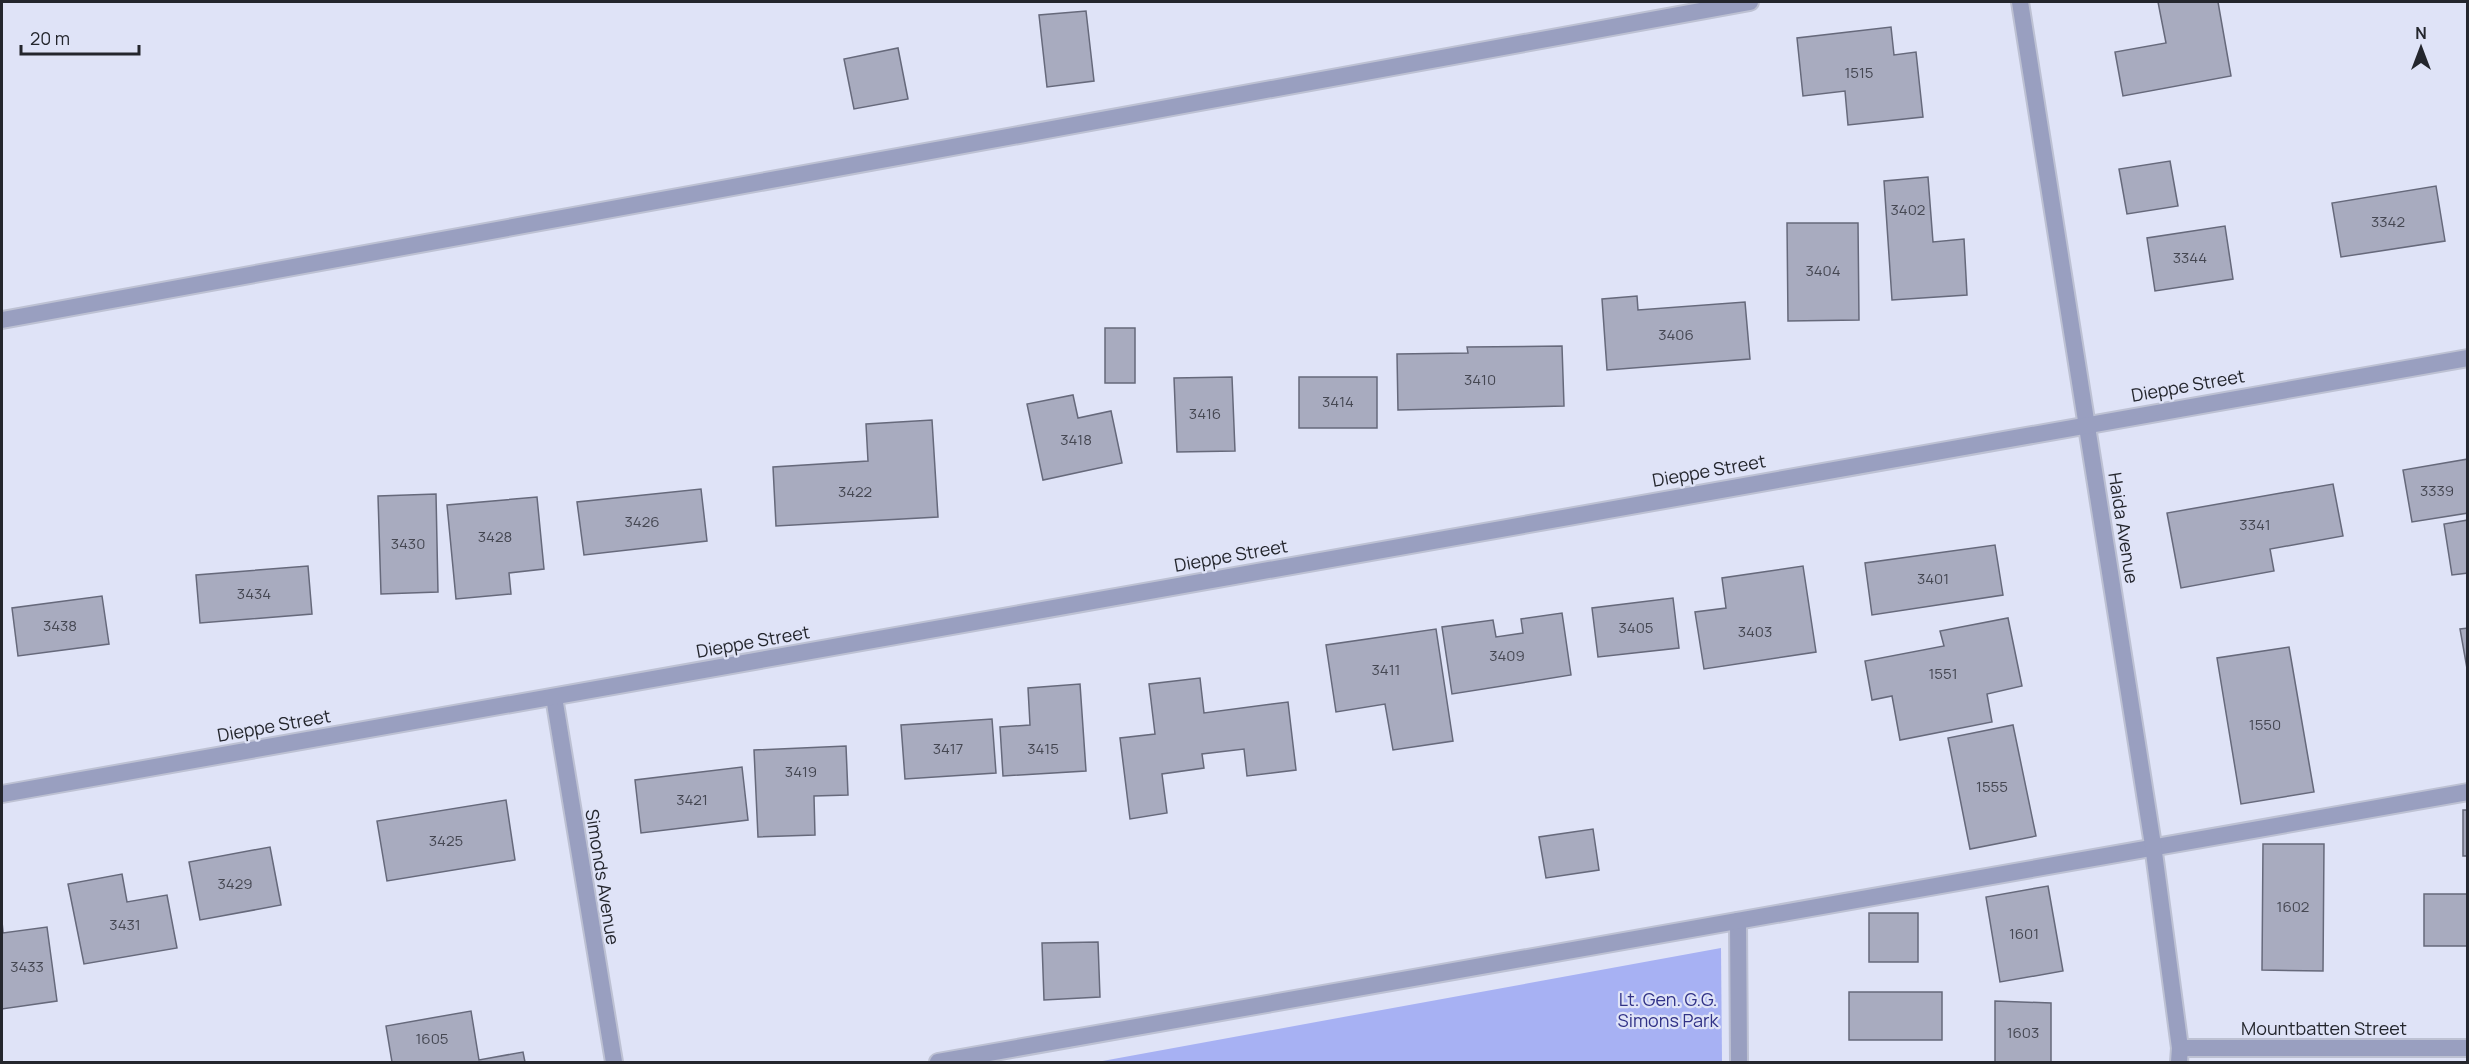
<svg xmlns="http://www.w3.org/2000/svg" width="2469" height="1064" viewBox="0 0 2469 1064" font-family="Manrope,sans-serif">
<rect width="100%" height="100%" fill="#dfe3f7"/>
<!-- green -->
<path fill="#a7b1f3" d="M 1721,948 L 1722,1062 L 1097,1062 Z"/>
<!-- building -->
<g fill="#a8abbf" stroke="#66697b" stroke-width="1.5">
<path d="M 2158,2 L 2218,2 L 2231,76 L 2123,96 L 2115,52 L 2166,43 Z"/>
<path d="M 1086,11 L 1094,81 L 1047,87 L 1039,15 Z"/>
<path d="M 1891,27 L 1894,55 L 1916,52 L 1923,117 L 1848,125 L 1845,91 L 1803,96 L 1797,38 Z"/>
<path d="M 898,48 L 908,99 L 854,109 L 844,59 Z"/>
<path d="M 2170,161 L 2178,206 L 2127,214 L 2119,169 Z"/>
<path d="M 1928,177 L 1933,242 L 1964,239 L 1967,295 L 1892,300 L 1884,181 Z"/>
<path d="M 2436,186 L 2445,241 L 2341,257 L 2332,203 Z"/>
<path d="M 1787,223 L 1858,223 L 1859,320 L 1788,321 Z"/>
<path d="M 2225,226 L 2233,279 L 2155,291 L 2147,238 Z"/>
<path d="M 1637,296 L 1638,310 L 1745,302 L 1750,359 L 1607,370 L 1602,299 Z"/>
<rect x="1105" y="328" width="30" height="55"/>
<path d="M 1562,346 L 1564,406 L 1398,410 L 1397,354 L 1468,353 L 1467,347 Z"/>
<path d="M 1232,377 L 1235,451 L 1177,452 L 1174,378 Z"/>
<rect x="1299" y="377" width="78" height="51"/>
<path d="M 1073,395 L 1078,418 L 1111,411 L 1122,463 L 1043,480 L 1027,404 Z"/>
<path d="M 932,420 L 938,517 L 776,526 L 773,467 L 868,461 L 866,424 Z"/>
<path d="M 2468,459 L 2468,513 L 2412,522 L 2403,470 Z"/>
<path d="M 2333,484 L 2343,536 L 2270,549 L 2274,571 L 2181,588 L 2167,513 Z"/>
<path d="M 701,489 L 707,541 L 584,555 L 577,502 Z"/>
<path d="M 436,494 L 438,592 L 381,594 L 378,496 Z"/>
<path d="M 537,497 L 544,569 L 509,573 L 511,594 L 456,599 L 447,505 Z"/>
<path d="M 2468,520 L 2468,573 L 2452,575 L 2444,524 Z"/>
<path d="M 1995,545 L 2003,595 L 1872,615 L 1865,563 Z"/>
<path d="M 308,566 L 312,614 L 200,623 L 196,575 Z"/>
<path d="M 1803,566 L 1816,652 L 1704,669 L 1695,612 L 1726,608 L 1722,578 Z"/>
<path d="M 102,596 L 109,644 L 18,656 L 12,608 Z"/>
<path d="M 1673,598 L 1679,648 L 1598,657 L 1592,608 Z"/>
<path d="M 1562,613 L 1571,675 L 1452,694 L 1442,627 L 1493,620 L 1496,637 L 1523,633 L 1521,619 Z"/>
<path d="M 2008,618 L 2022,686 L 1987,694 L 1992,722 L 1900,740 L 1892,696 L 1872,700 L 1865,661 L 1944,646 L 1940,631 Z"/>
<path d="M 2468,628 L 2468,674 L 2460,629 Z"/>
<path d="M 1436,629 L 1453,741 L 1393,750 L 1385,704 L 1336,712 L 1326,645 Z"/>
<path d="M 2289,647 L 2314,792 L 2241,804 L 2217,658 Z"/>
<path d="M 1200,678 L 1204,713 L 1288,702 L 1296,770 L 1247,776 L 1244,749 L 1202,754 L 1204,768 L 1162,774 L 1167,813 L 1130,819 L 1120,738 L 1155,734 L 1149,684 Z"/>
<path d="M 1080,684 L 1086,771 L 1003,776 L 1000,727 L 1030,725 L 1028,688 Z"/>
<path d="M 992,719 L 996,773 L 905,779 L 901,725 Z"/>
<path d="M 2013,725 L 2036,836 L 1970,849 L 1948,738 Z"/>
<path d="M 846,746 L 848,795 L 814,796 L 815,835 L 758,837 L 754,750 Z"/>
<path d="M 742,767 L 748,820 L 641,833 L 635,780 Z"/>
<path d="M 506,800 L 515,860 L 387,881 L 377,821 Z"/>
<rect x="2463" y="810" width="5" height="46"/>
<path d="M 1593,829 L 1599,870 L 1546,878 L 1539,837 Z"/>
<path d="M 2263,844 L 2324,844 L 2323,971 L 2262,970 Z"/>
<path d="M 270,847 L 281,905 L 200,920 L 189,862 Z"/>
<path d="M 122,874 L 127,902 L 167,895 L 177,948 L 84,964 L 68,884 Z"/>
<path d="M 2048,886 L 2063,971 L 2000,982 L 1986,897 Z"/>
<rect x="2424" y="894" width="44" height="52"/>
<rect x="1869" y="913" width="49" height="49"/>
<path d="M 2,921 L 3,933 L 47,927 L 57,1001 L 2,1009 Z"/>
<path d="M 1098,942 L 1100,997 L 1044,1000 L 1042,943 Z"/>
<rect x="1849" y="992" width="93" height="48"/>
<path d="M 1995,1001 L 2051,1003 L 2051,1062 L 1995,1062 Z"/>
<path d="M 471,1011 L 479,1060 L 523,1052 L 525,1062 L 392,1062 L 386,1026 Z"/>
</g>
<g fill="none" stroke-linecap="round" stroke-linejoin="round">
<!-- service casing -->
<g stroke="#bdc1d3" stroke-width="20">
<g id="service">
<path d="M 2,320 L 1750,2"/>
<path d="M 1738,921 L 1739,1062"/>
<path d="M 938,1062 C 1448,973 1957,878 2468,792"/>
</g>
</g>
<!-- minor casing -->
<g stroke="#bdc1d3" stroke-width="20">
<g id="minor">
<path d="M 2020,2 L 2153,845 L 2180,1048 L 2179,1062"/>
<path d="M 554,697 L 614,1062"/>
<path d="M 2,794 L 2468,358"/>
<path d="M 2180,1048 L 2468,1048"/>
</g>
</g>
<!-- service -->
<use href="#service" stroke="#999fc0" stroke-width="16"/>
<!-- minor -->
<use href="#minor" stroke="#999fc0" stroke-width="16"/>
</g>
<g text-anchor="middle" stroke-width="4.5" stroke-linejoin="round" paint-order="stroke">
<!-- number labels -->
<g font-size="15" fill="#454752">
<text x="1859" y="78">1515</text>
<text x="1908" y="215">3402</text>
<text x="2388" y="227">3342</text>
<text x="2190" y="263">3344</text>
<text x="1823" y="276">3404</text>
<text x="1676" y="340">3406</text>
<text x="1480" y="385">3410</text>
<text x="1338" y="407">3414</text>
<text x="1205" y="419">3416</text>
<text x="1076" y="445">3418</text>
<text x="2437" y="496">3339</text>
<text x="855" y="497">3422</text>
<text x="642" y="527">3426</text>
<text x="2255" y="530">3341</text>
<text x="495" y="542">3428</text>
<text x="408" y="549">3430</text>
<text x="1933" y="584">3401</text>
<text x="254" y="599">3434</text>
<text x="60" y="631">3438</text>
<text x="1636" y="633">3405</text>
<text x="1755" y="637">3403</text>
<text x="1507" y="661">3409</text>
<text x="1386" y="675">3411</text>
<text x="1943" y="679">1551</text>
<text x="2265" y="730">1550</text>
<text x="948" y="754">3417</text>
<text x="1043" y="754">3415</text>
<text x="801" y="777">3419</text>
<text x="1992" y="792">1555</text>
<text x="692" y="805">3421</text>
<text x="446" y="846">3425</text>
<text x="235" y="889">3429</text>
<text x="2293" y="912">1602</text>
<text x="125" y="930">3431</text>
<text x="2024" y="939">1601</text>
<text x="27" y="972">3433</text>
<text x="2023" y="1038">1603</text>
<text x="432" y="1044">1605</text>
</g>
<!-- street labels -->
<g font-size="18" fill="#24262d" stroke="#dfe3f7">
<text transform="translate(2188 386) rotate(-10)" y="6">Dieppe Street</text>
<text transform="translate(1709 471) rotate(-10)" y="6">Dieppe Street</text>
<text transform="translate(2123 528) rotate(81)" y="6">Haida Avenue</text>
<text transform="translate(1231 556) rotate(-10)" y="6">Dieppe Street</text>
<text transform="translate(753 642) rotate(-10)" y="6">Dieppe Street</text>
<text transform="translate(274 726) rotate(-10)" y="6">Dieppe Street</text>
<text transform="translate(602 877) rotate(81)" y="6">Simonds Avenue</text>
<text x="2324" y="1035">Mountbatten Street</text>
</g>
<!-- park labels -->
<g font-size="18" fill="#313287" stroke="#dfe3f7">
<text x="1668" y="1006">Lt. Gen. G.G.<tspan x="1668" dy="21">Simons Park</tspan></text>
</g>
</g>
<!-- border -->
<rect width="2469" height="1064" fill="none" stroke="#24262d" stroke-width="6"/>
<!-- north arrow -->
<g transform="translate(2421 48)" stroke="#dfe3f7" stroke-width="4.5" paint-order="stroke">
<path d="M0-4.5L10 22L0 15L-10 22Z" fill="#24262d"/>
<text y="-9" font-size="16" font-weight="bold" text-anchor="middle" fill="#24262d">N</text>
</g>
<!-- scale -->
<path d="M21 45v9h118v-9" fill="none" stroke="#24262d" stroke-width="3"/>
<text x="30" y="45" font-size="18" fill="#24262d" stroke="#dfe3f7" stroke-width="4.5" paint-order="stroke">20 m</text>
</svg>
